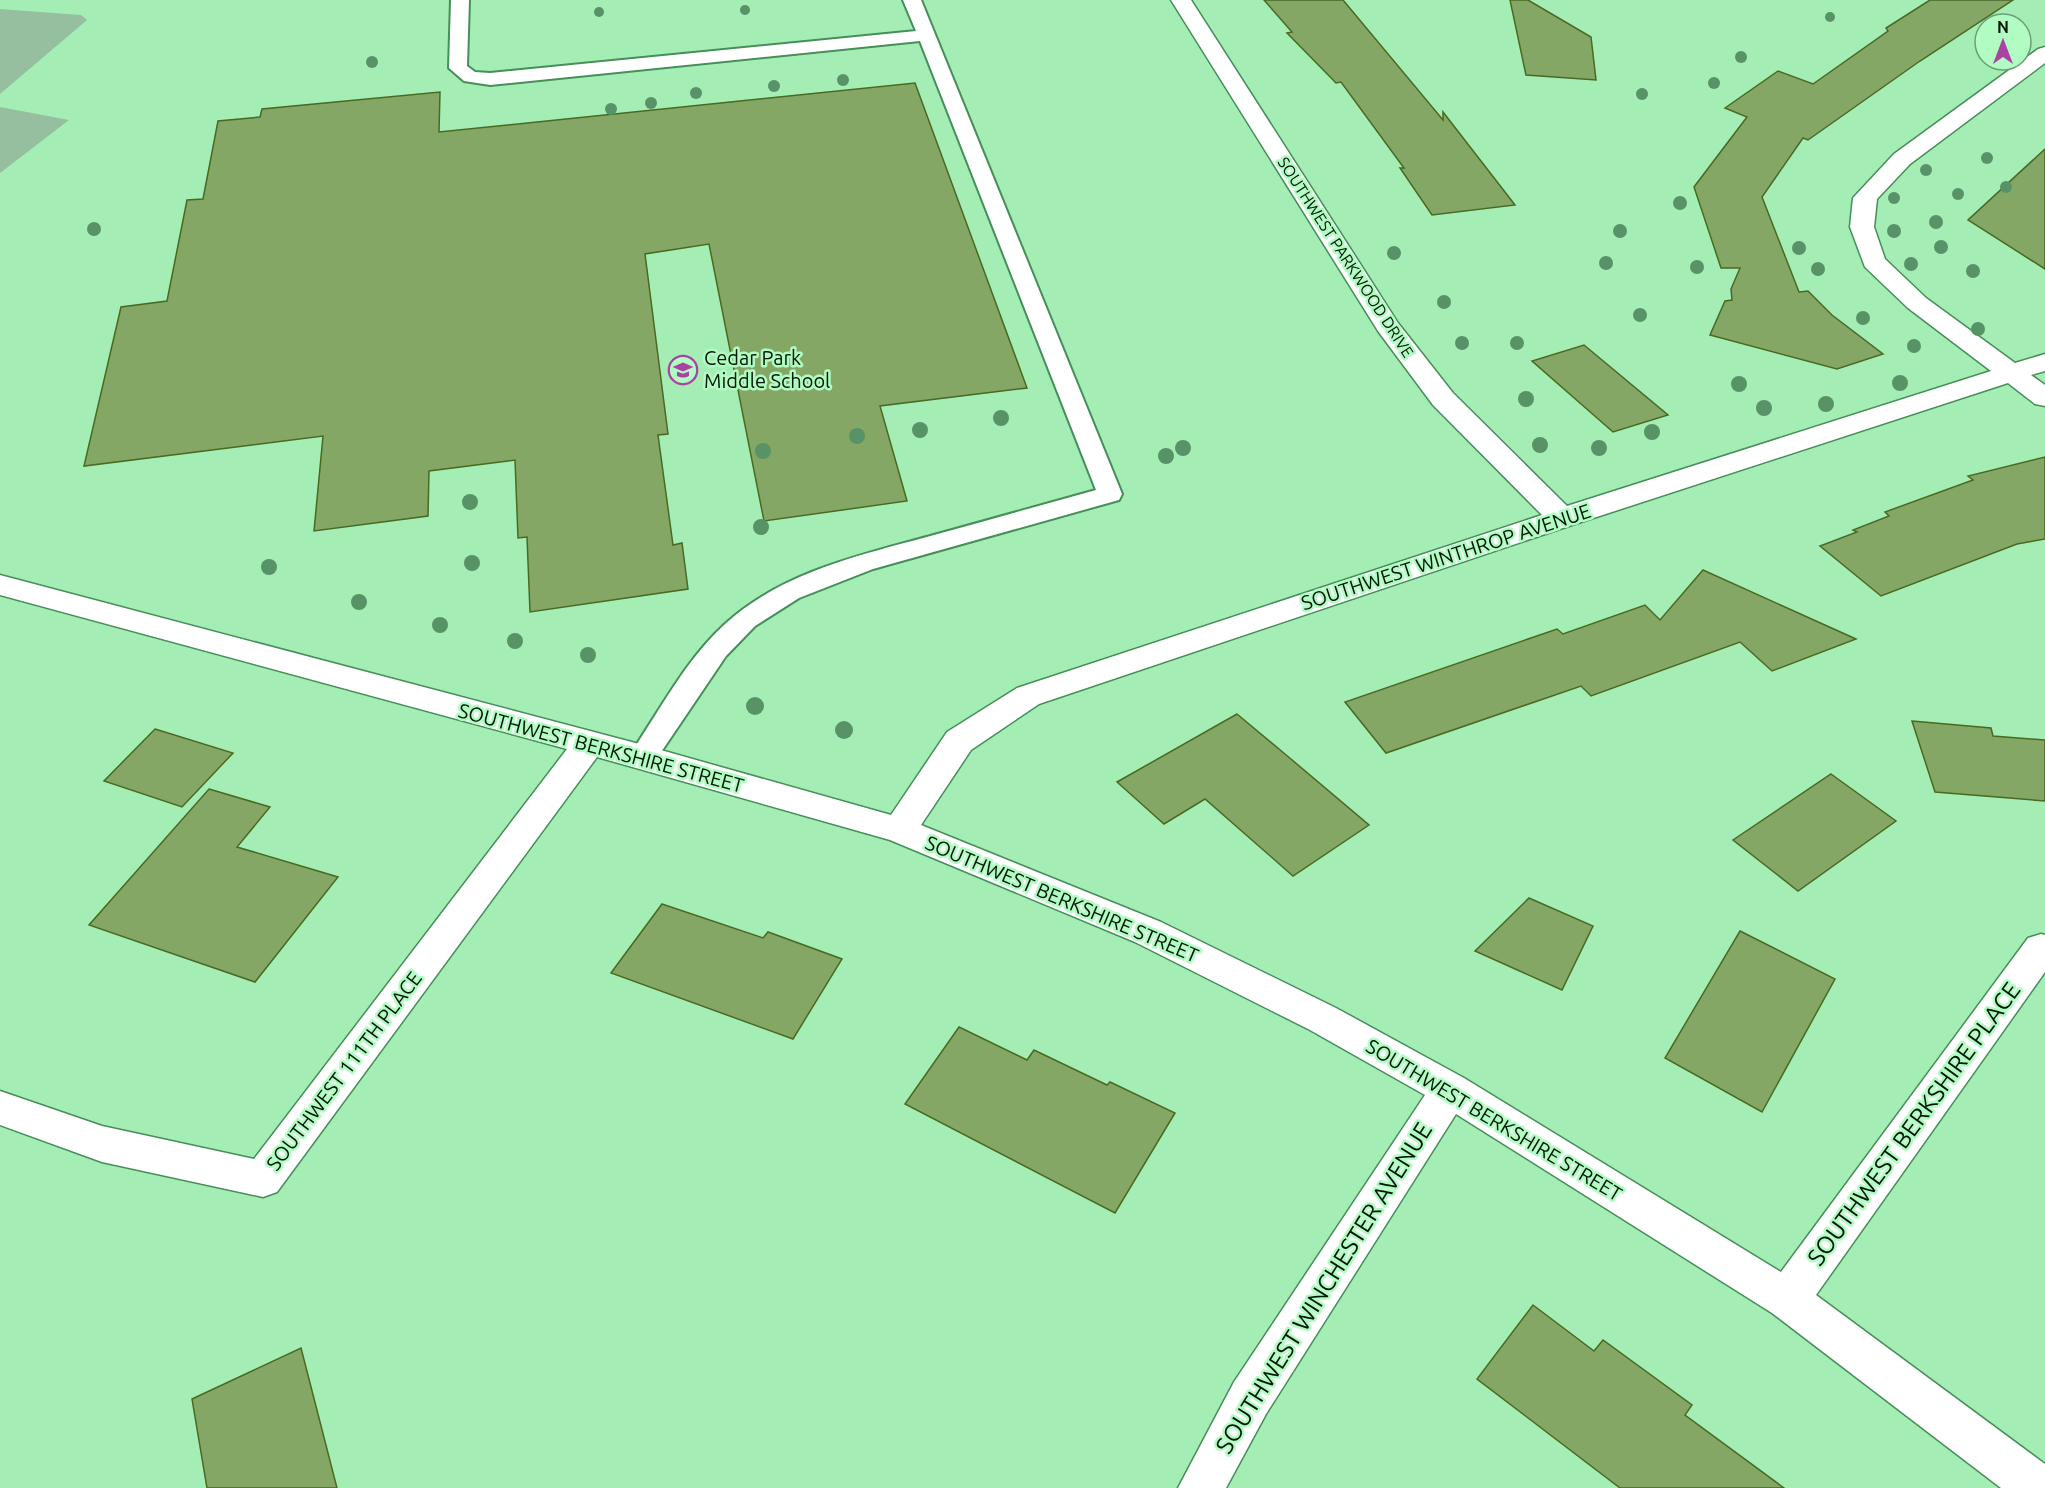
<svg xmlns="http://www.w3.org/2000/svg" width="2045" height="1488" viewBox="0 0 2045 1488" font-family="Ubuntu,sans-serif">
<rect width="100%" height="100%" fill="#a4eeb5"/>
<!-- green -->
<g fill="#96bf9f">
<path d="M 0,9 L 81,15 L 87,20 L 0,94 Z"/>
<path d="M 0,107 L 69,120 L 0,173 Z"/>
</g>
<!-- building -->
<g fill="#85a765" stroke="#486a22" stroke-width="1.5">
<path d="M 1264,0 L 1343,0 L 1443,120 L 1443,112 L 1515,205 L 1432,215 L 1400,168 L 1404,168 L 1341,82 L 1336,83 L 1287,33 L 1292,32 Z"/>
<path d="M 1510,0 L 1528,0 L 1591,37 L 1596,80 L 1526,75 Z"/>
<path d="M 1930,0 L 2013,0 L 1920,61 L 1808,140 L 1803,138 L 1762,197 L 1799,292 L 1808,291 L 1832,315 L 1883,354 L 1837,369 L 1710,335 L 1725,301 L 1732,300 L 1731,289 L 1740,268 L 1721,268 L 1694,187 L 1747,117 L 1725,108 L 1778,71 L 1813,84 L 1888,31 L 1886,28 Z"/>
<path d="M 915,83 L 1027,388 L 880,406 L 907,501 L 764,521 L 709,244 L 645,254 L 668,434 L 658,435 L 673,545 L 682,543 L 688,589 L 530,612 L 527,537 L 518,538 L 515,460 L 429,471 L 428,516 L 314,531 L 323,436 L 84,466 L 121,307 L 167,301 L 187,200 L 203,199 L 218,121 L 260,117 L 262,109 L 440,92 L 439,132 Z"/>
<path d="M 2045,149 L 2045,269 L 1968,220 Z"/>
<path d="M 1584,345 L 1668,415 L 1613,432 L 1532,361 Z"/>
<path d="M 2045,457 L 2045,539 L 2017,544 L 1881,596 L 1820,546 L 1857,532 L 1853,530 L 1889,516 L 1885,512 L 1973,480 L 1968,476 Z"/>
<path d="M 1703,570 L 1856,639 L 1772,671 L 1740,642 L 1591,696 L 1581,686 L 1386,753 L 1345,702 L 1557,629 L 1563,634 L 1645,605 L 1660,620 Z"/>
<path d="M 1237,714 L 1285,754 L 1369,825 L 1293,876 L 1205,799 L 1164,824 L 1117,782 Z"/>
<path d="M 1912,721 L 1991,728 L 1993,736 L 2045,740 L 2045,801 L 1935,792 Z"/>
<path d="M 155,729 L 233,753 L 182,807 L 104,781 Z"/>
<path d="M 1831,774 L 1896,821 L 1798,891 L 1733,840 Z"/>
<path d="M 209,789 L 270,807 L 237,847 L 338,877 L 255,982 L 89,925 Z"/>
<path d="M 1529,898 L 1593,926 L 1562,990 L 1475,951 Z"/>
<path d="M 662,904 L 763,938 L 768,932 L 842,959 L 793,1039 L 611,973 Z"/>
<path d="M 1740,931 L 1835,979 L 1762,1112 L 1665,1058 Z"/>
<path d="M 959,1027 L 1027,1060 L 1034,1050 L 1107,1085 L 1110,1082 L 1175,1113 L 1115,1213 L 905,1104 Z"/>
<path d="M 1533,1305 L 1594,1351 L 1603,1340 L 1692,1405 L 1685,1415 L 1784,1488 L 1620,1488 L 1477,1379 Z"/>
<path d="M 301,1348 L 337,1488 L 207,1488 L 192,1399 Z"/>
</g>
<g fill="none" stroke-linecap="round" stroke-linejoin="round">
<!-- service casing -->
<g stroke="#468e5a" stroke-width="4">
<path id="service" d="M 451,0 L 469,0 L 467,66 L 475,72 L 490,73 L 916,31 L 903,0 L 921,0 L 1122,494 L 1119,500 L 873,569 L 799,598 L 755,626 L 726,656 L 653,764 L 643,768 L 633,764 L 629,757 L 633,750 C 661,708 686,660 724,625 C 781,572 861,555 934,535 C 988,520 1042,505 1096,490 L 920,41 L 490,85 L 464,81 L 449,68 Z"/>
</g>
<!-- minor casing -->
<g stroke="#468e5a" stroke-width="3">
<path id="minor" d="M 1171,0 L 1191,0 L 1398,323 L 1453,393 L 1567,506 L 1991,371 L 1908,308 L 1865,267 L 1850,227 L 1853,198 L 1894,154 L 2038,49 L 2045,47 L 2045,63 L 1910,164 L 1877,199 L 1874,227 L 1885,259 L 1926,298 L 2015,363 L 2045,354 L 2045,371 L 2031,375 L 2045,385 L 2045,406 L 2035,404 L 2008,383 L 1572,525 L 1039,704 L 971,750 L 921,825 L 1161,922 L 1336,1008 L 1464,1078 L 1781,1272 L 2028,938 L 2041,934 L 2045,935 L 2045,972 L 1816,1295 L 2045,1464 L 2045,1488 L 2001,1488 L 1772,1313 L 1456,1114 L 1266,1414 L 1226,1488 L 1178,1488 L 1234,1382 L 1425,1095 L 1310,1030 L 1135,942 L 890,840 L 597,757 L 277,1192 L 263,1197 L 102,1162 L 0,1125 L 0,1091 L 102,1126 L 254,1159 L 567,749 L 0,595 L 0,575 L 643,745 L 891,815 L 947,732 L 1017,688 L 1542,515 L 1433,405 L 1378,331 Z"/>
</g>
<!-- service -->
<use href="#service" fill="#fff" fill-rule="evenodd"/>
<!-- minor -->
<use href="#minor" fill="#fff" fill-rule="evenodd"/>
</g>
<!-- trees -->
<g fill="#579367">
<circle cx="745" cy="10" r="5"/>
<circle cx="599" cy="12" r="5"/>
<circle cx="1830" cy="17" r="5"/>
<circle cx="1741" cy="57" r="6"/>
<circle cx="372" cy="62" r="6"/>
<circle cx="843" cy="80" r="6"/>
<circle cx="1714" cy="83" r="6"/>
<circle cx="774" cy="86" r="6"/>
<circle cx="696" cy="93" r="6"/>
<circle cx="1642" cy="94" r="6"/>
<circle cx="651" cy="103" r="6"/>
<circle cx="611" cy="109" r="6"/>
<circle cx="1987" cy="158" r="6"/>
<circle cx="1926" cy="170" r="6"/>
<circle cx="2006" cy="187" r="6"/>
<circle cx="1958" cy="194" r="6"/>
<circle cx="1894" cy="198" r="6"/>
<circle cx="1680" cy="203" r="7"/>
<circle cx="1936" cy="222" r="7"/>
<circle cx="94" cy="229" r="7"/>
<circle cx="1620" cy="231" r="7"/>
<circle cx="1894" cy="231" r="7"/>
<circle cx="1941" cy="247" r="7"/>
<circle cx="1799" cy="248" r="7"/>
<circle cx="1394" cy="253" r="7"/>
<circle cx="1606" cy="263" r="7"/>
<circle cx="1911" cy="264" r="7"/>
<circle cx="1697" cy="267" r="7"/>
<circle cx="1818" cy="269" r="7"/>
<circle cx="1973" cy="271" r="7"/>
<circle cx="1444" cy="302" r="7"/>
<circle cx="1640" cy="315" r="7"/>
<circle cx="1863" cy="318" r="7"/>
<circle cx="1978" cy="329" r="7"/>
<circle cx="1462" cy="343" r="7"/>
<circle cx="1517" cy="343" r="7"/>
<circle cx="1914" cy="346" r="7"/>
<circle cx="1900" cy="383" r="8"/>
<circle cx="1739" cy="384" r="8"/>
<circle cx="1526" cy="399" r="8"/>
<circle cx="1826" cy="404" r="8"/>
<circle cx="1764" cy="408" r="8"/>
<circle cx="1001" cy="418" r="8"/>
<circle cx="920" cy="430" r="8"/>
<circle cx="1652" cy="432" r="8"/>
<circle cx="857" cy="436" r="8"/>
<circle cx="1540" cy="445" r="8"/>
<circle cx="1183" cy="448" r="8"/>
<circle cx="1599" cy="448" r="8"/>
<circle cx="763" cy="451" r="8"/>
<circle cx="1166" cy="456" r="8"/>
<circle cx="470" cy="502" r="8"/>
<circle cx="761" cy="527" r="8"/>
<circle cx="472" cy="563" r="8"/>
<circle cx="269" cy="567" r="8"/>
<circle cx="359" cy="602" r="8"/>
<circle cx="440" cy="625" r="8"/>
<circle cx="515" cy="641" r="8"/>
<circle cx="588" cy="655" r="8"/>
<circle cx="755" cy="706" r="9"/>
<circle cx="844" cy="730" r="9"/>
</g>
<!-- icons -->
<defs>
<g id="school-ring" transform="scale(1.5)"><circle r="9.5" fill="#b1fcc2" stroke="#ab41a3" stroke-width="1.5"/><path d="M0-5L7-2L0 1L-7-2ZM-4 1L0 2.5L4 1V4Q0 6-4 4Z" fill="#ab41a3"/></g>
</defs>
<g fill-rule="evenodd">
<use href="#school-ring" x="683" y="370"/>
</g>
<g text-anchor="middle" stroke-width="5" stroke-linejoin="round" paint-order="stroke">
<!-- far-street labels -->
<g font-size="16" fill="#001503" stroke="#b1fcc2">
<text transform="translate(1346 257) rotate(57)" y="6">SOUTHWEST PARKWOOD DRIVE</text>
</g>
<!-- poi labels -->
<g font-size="20" fill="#001503" stroke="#b1fcc2" text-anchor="start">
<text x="704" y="365">Cedar Park<tspan x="704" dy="23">Middle School</tspan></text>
</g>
<!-- street labels -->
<g font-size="20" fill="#001503" stroke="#b1fcc2">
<text transform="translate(1446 557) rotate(-18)" y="7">SOUTHWEST WINTHROP AVENUE</text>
<text transform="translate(601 748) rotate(15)" y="7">SOUTHWEST BERKSHIRE STREET</text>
<text transform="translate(1062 899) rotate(23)" y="7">SOUTHWEST BERKSHIRE STREET</text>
<text transform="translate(344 1071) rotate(-53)" y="7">SOUTHWEST 111TH PLACE</text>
<text transform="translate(1494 1120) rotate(31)" y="7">SOUTHWEST BERKSHIRE STREET</text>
</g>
<!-- near-street labels -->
<g font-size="24" fill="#001503" stroke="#b1fcc2">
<text transform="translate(1914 1124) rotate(-54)" y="8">SOUTHWEST BERKSHIRE PLACE</text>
<text transform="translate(1324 1288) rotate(-58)" y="8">SOUTHWEST WINCHESTER AVENUE</text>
</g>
</g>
<!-- north arrow -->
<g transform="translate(2003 42)"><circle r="28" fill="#b1fcc2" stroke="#6aa076" stroke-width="1.5"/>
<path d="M0-4.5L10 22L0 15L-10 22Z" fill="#ab41a3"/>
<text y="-9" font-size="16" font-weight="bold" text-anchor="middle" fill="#001503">N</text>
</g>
</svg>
